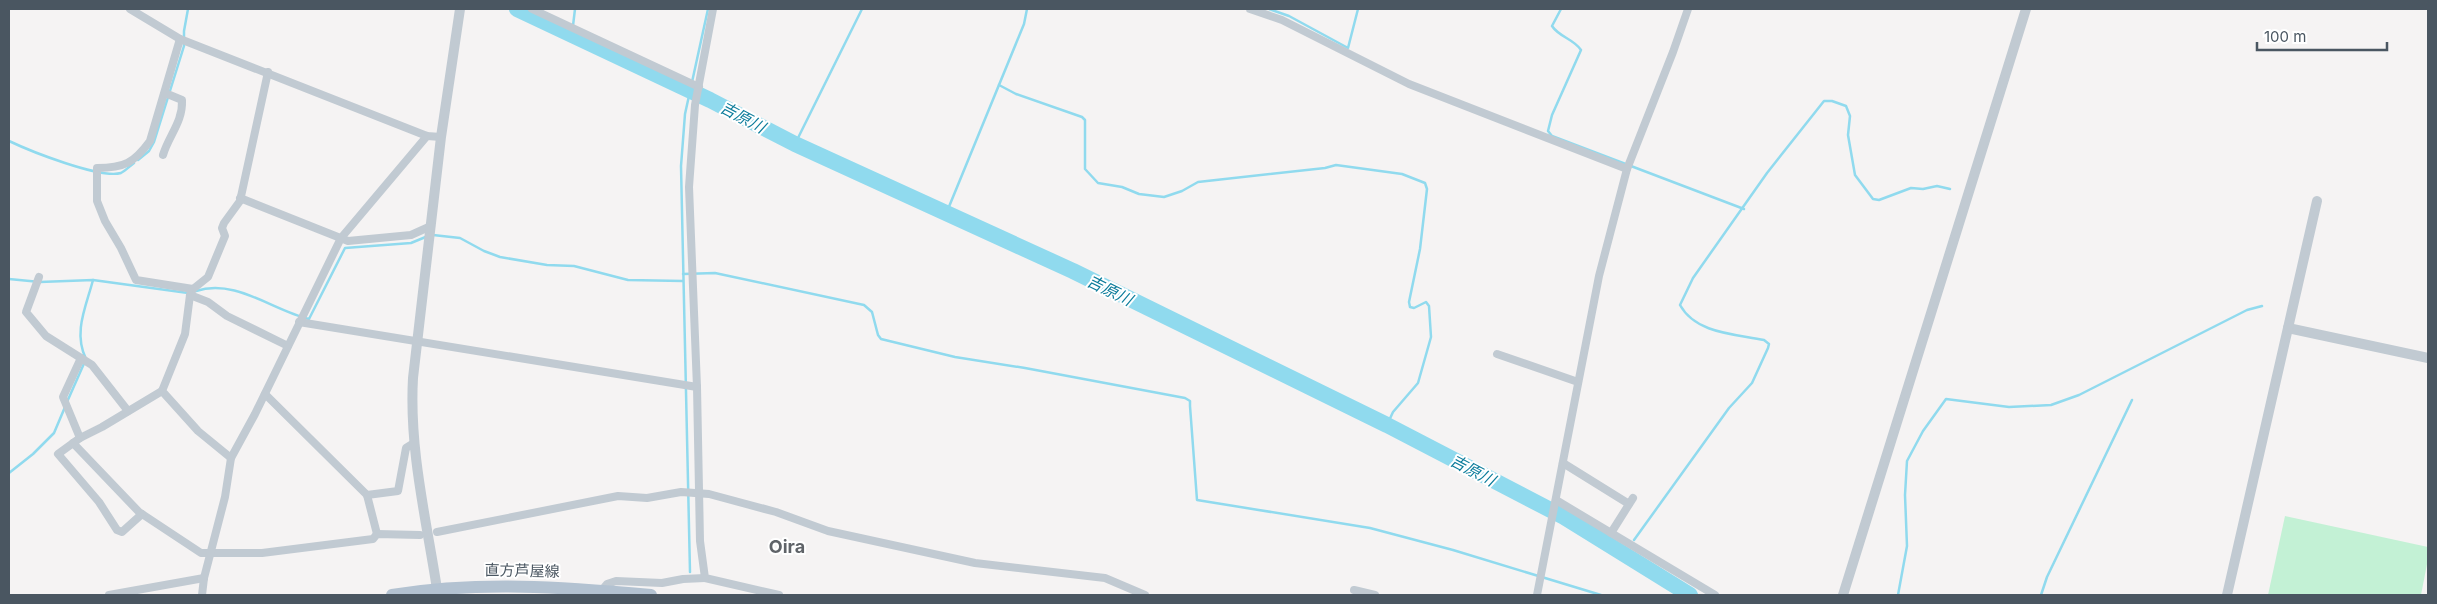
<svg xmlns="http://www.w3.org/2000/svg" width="2437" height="604" viewBox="0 0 2437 604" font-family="Inter,'Noto Sans JP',sans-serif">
<rect width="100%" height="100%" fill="#f5f3f3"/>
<!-- green -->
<path fill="#c3f1d5" d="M 2285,516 L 2428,547 L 2428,559 L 2421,595 L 2268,595 Z"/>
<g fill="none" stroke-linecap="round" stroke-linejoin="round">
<!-- stream -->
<g stroke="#90daee" stroke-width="2.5">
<path d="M 1269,9 L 1289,16 L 1348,48 L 1358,9"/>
<path d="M 1561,9 L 1552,26 C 1559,37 1574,39 1581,50 L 1552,115 L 1548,131 L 1552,136 L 1744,209"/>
<path d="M 572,34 L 575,9"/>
<path d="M 999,85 L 1016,94 L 1082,117 L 1085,120 L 1085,169 L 1098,183 L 1122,187 L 1139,194 L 1164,197 L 1182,191 L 1198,182 L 1325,168 L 1336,165 L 1402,174 L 1425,183 L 1427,189 L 1420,249 L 1409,302 L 1410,307 L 1414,308 L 1426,302 L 1429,306 L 1431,337 L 1418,383 L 1393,412 L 1387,425"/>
<path d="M 9,141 C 30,151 100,179 121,173 C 125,171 130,166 134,163"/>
<path d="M 795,144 L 862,9"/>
<path d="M 138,160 L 149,151 L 154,142 L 184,46 L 184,31 L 188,9"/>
<path d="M 946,214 L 1024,24 L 1027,9"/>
<path d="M 433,235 L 460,238 L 484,251 L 500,257 L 547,265 L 574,266 L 628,280 L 683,281"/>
<path d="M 683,274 L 715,273 L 864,305 L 872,312 L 878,335 L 881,339 L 955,357 L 1025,368 L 1185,398 L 1190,401 L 1190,406 L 1197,500 L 1370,528 L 1453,550 L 1601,595"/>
<path d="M 9,279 L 40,282 L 93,280 L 188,293"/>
<path d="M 196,291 C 235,278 272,310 309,319 L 345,248 L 411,243 L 428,236"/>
<path d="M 67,402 L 86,359 C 73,332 86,307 93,280"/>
<path d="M 9,473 L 33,454 L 54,433 L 65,407"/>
<path d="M 1634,540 L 1729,408 L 1752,383 L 1768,348 L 1769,344 L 1764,340 C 1736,334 1696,334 1680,305 L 1693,278 L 1767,173 L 1824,101 L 1832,101 L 1846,106 L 1850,116 L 1848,135 L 1855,175 L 1873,199 L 1879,200 L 1911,188 L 1923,189 L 1937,186 L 1950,189"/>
<path d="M 690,572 L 681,166 L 685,114 L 708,9"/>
<path d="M 1898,595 L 1907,546 L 1905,495 L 1907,461 L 1923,431 L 1946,399 L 2009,407 L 2051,405 L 2079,395 L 2247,310 L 2262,306"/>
<path d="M 2041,595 L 2047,577 L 2132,400"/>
</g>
<!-- river -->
<path stroke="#90daee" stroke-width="16" d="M 517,9 L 710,100 L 795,144 L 1073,271 L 1387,425 L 1564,517 L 1690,595"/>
<!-- minor -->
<g stroke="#c1cad2" stroke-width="8">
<path d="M 130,9 L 180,39 L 427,136 L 441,137"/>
<path d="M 532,9 L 699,87"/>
<path d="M 713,9 L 695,105 L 689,187 L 697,387 L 700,541 L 705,578 L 779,595"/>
<path d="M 1250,9 L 1282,20 L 1409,84 L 1627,169"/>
<path d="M 180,39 L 150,141 C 134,163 124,168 97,168 L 97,201 L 105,221 L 121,248 L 136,280 L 193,289 L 190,295 L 185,334 L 162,391 L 198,431 L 231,458"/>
<path d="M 163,155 C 169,135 183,122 182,100 L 165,93"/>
<path d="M 240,198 L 348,241 L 411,235 L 431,226"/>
<path d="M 39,277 L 26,312 L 46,336 L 92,365 L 128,411"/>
<path d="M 193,289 L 208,277 L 225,236 L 222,228 L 224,223 L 240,201 L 268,72"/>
<path d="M 190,295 L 208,302 L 227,316 L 288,346"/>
<path d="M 299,322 L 697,387"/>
<path d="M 1497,354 L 1578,382"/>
<path d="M 265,394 L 367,495 L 377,534"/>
<path d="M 80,438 L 63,397 L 81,358"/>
<path d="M 73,443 L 139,512 L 201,553 L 262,553 L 373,539 L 377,534 L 420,535"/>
<path d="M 1563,463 L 1629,504"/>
<path d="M 367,495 L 398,491 L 406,448 L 414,443"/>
<path d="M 1556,500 L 1715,595"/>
<path d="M 142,514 L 122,532 L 117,530 L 99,502 L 58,454 L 80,438 L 102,427 L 162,391"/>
<path d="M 437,532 L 618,496 L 647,498 L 681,492 L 709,494 L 776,512 L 828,531 L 975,563 L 1105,578 L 1145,595"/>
<path d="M 1611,533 L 1633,498"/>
<path d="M 602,590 L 607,584 L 616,581 L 662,583 L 683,579 L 705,578"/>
<path d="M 1354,590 L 1375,595"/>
<path d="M 109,595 L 204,578"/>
<path d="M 202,595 L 204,578 L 225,497 L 231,458 L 255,414 L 341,238 L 427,136"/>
<path d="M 1537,595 L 1599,276 L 1627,169 L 1673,52 L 1688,9"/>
</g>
<!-- tertiary -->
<g stroke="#c1cad2" stroke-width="10">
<path d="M 2288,328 L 2428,358"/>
<path d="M 437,589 C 426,518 409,449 413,378 L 441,137 L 460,9"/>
<path d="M 1843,595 L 2026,9"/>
<path d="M 2227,595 L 2317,201"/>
</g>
<!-- primary -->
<path stroke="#b3c2d1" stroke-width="12" d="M 392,595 C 479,581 564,587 651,595"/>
</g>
<g text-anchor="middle" stroke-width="4" stroke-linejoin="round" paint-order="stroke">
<!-- street labels -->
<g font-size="15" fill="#4a5661" stroke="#fff">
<text transform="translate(522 571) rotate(1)" y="5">直方芦屋線</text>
</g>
<!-- water labels -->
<g font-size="16" font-style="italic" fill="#0c7c9b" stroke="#fff">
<text transform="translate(743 117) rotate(28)" y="6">吉原川</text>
<text transform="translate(1110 290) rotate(26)" y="6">吉原川</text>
<text transform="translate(1473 470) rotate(28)" y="6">吉原川</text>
</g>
<!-- quarter labels -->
<g font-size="18" font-weight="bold" fill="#5f6368" stroke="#fff">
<text x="787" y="553">Oira</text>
</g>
</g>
<!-- border -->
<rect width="2437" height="604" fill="none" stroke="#4a5661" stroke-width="20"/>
<!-- scale -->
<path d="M2257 42v8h130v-8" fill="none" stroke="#4a5661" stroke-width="2.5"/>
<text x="2264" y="42" font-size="15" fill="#4a5661" stroke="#ffffff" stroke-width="4" paint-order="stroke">100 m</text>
</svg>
